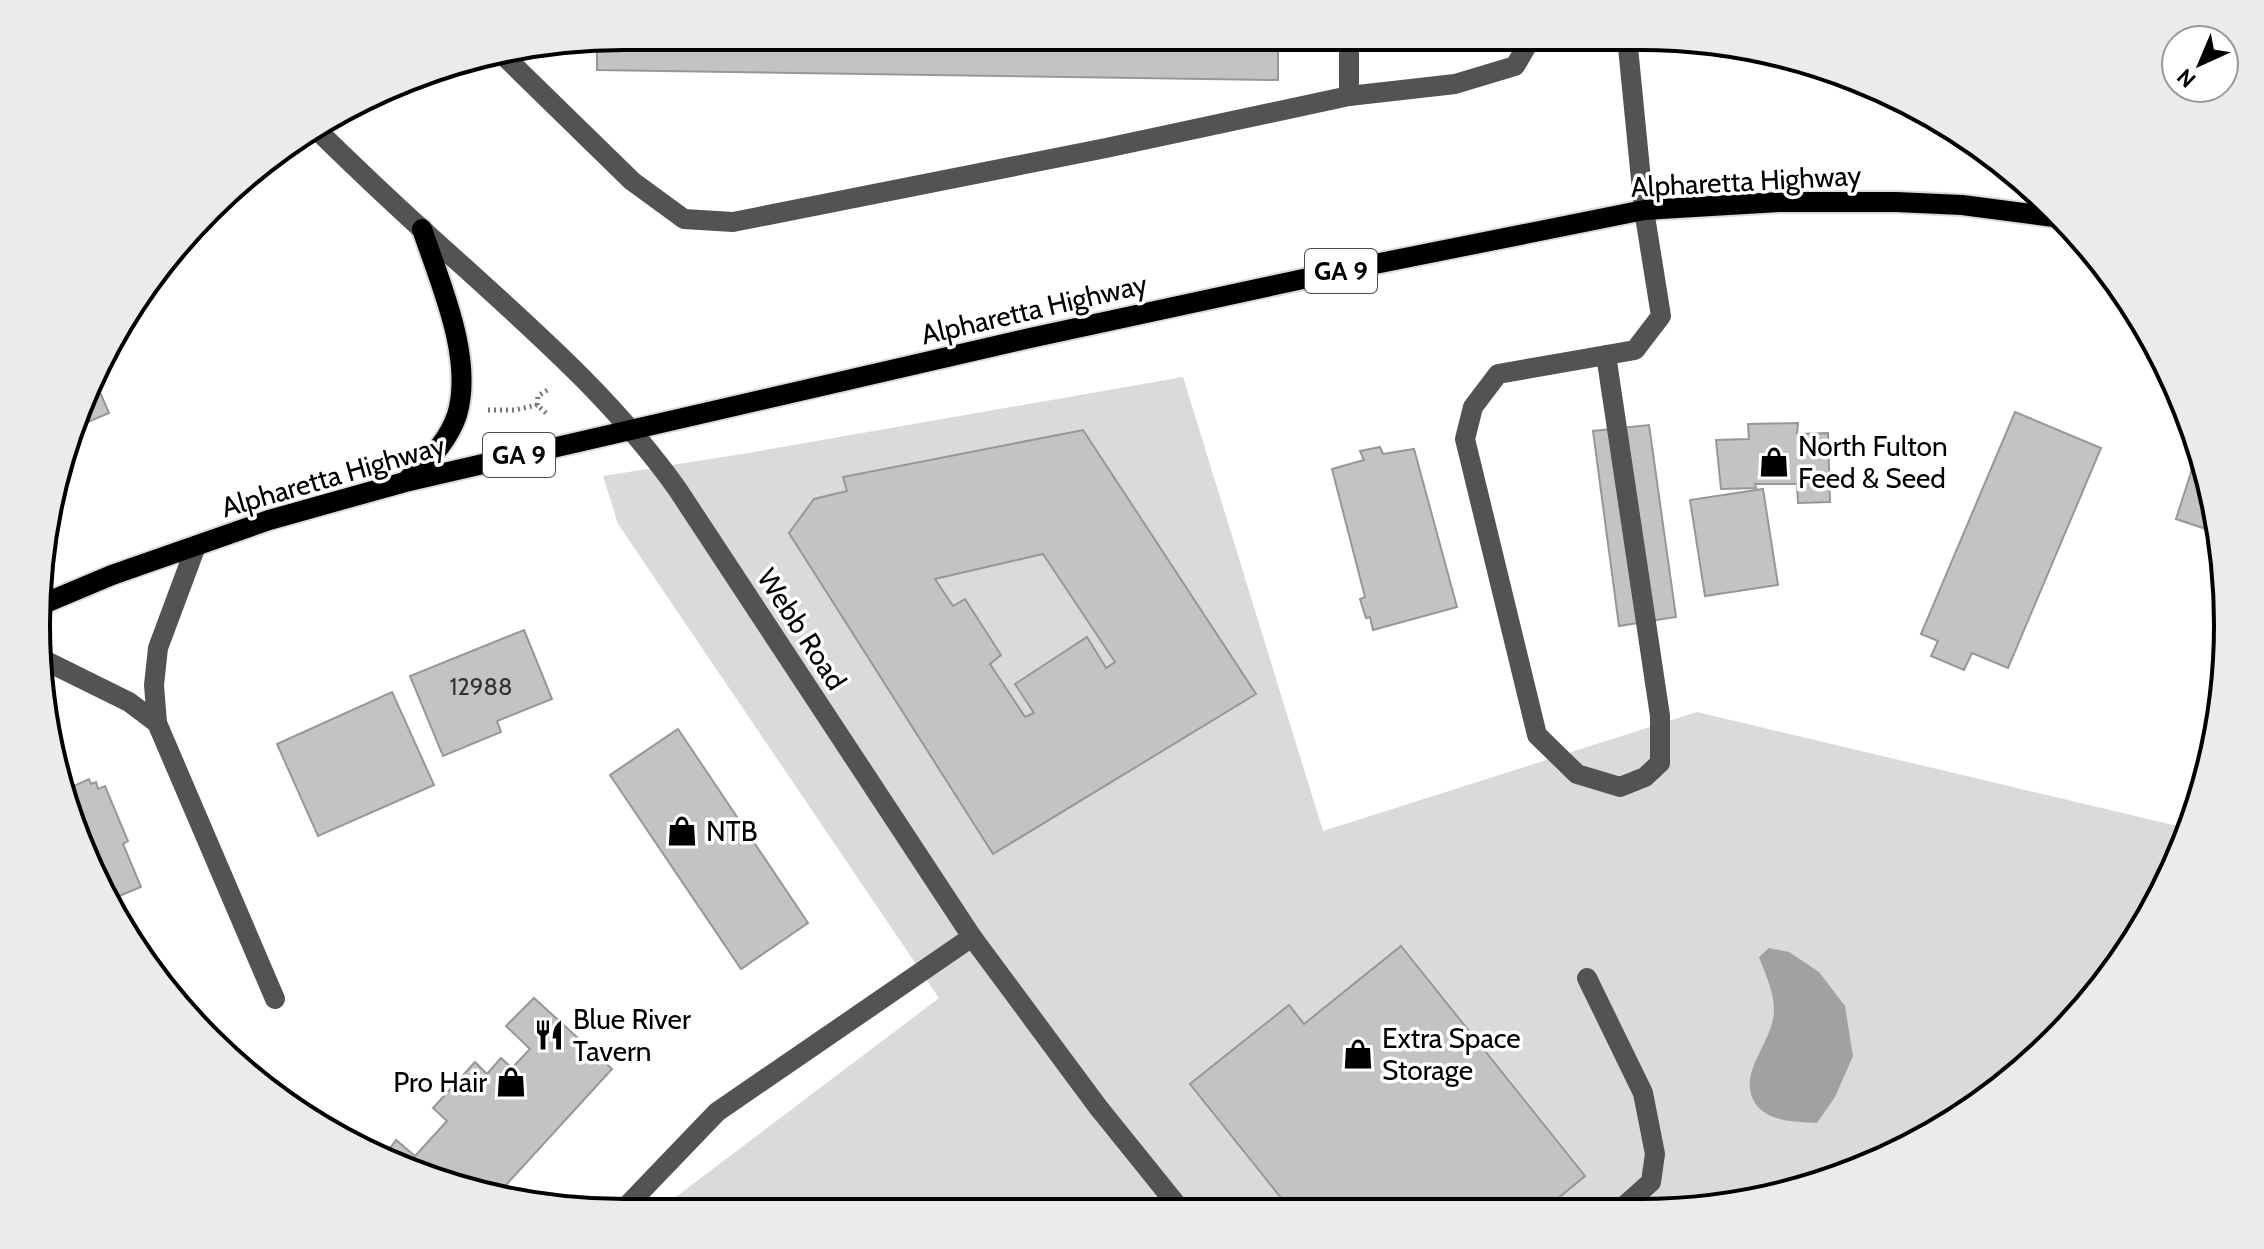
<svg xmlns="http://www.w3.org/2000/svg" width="2264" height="1249" viewBox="0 0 2264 1249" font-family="Cabin,sans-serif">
<rect width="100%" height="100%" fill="#fff"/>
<!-- green -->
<path fill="#dadada" d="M 1183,377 L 1323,831 L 1697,712 L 2190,829 L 2149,919 L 2056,1040 L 1966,1114 L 1829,1182 L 1716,1208 L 656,1212 L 939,998 L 618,524 L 603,476 L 748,453 Z"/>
<!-- water -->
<path fill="#a1a1a1" d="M 1769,948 L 1789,952 L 1819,972 L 1845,1006 L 1853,1056 L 1835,1097 L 1817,1123 C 1796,1122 1767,1122 1755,1103 C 1736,1073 1774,1042 1774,1010 C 1774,992 1765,973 1759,957 Z"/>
<!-- building -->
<g fill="#c3c3c3" stroke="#979797" stroke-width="2" fill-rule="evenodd">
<path d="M 624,36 L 1278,37 L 1278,80 L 597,70 L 597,41 Z"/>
<path d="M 96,383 L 109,413 L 76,427 Z"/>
<path d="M 2015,412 L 2101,448 L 2008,668 L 1972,653 L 1964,670 L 1931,656 L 1938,641 L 1921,634 Z"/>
<path d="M 1798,423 L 1797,434 L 1828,433 L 1830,502 L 1798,503 L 1797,484 L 1755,484 L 1756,488 L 1721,489 L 1716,440 L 1749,439 L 1748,424 Z"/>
<path d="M 1649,425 L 1676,617 L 1619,626 L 1593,431 Z"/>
<path d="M 1083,430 L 1256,694 L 993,854 L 789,533 L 814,499 L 847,491 L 843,477 ZM 1043,554 L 1115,662 L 1106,668 L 1087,637 L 1015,684 L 1034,713 L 1025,717 L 990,664 L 1001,655 L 965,599 L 953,606 L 935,579 Z"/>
<path d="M 1380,447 L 1383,454 L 1414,449 L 1457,607 L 1373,630 L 1370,617 L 1366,618 L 1360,599 L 1365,597 L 1332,469 L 1364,460 L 1360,451 Z"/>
<path d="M 2196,457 L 2203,460 L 2208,473 L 2218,533 L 2176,519 Z"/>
<path d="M 1763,489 L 1778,585 L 1705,596 L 1690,500 Z"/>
<path d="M 524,630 L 552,699 L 497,721 L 501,732 L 443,756 L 410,676 Z"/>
<path d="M 392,692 L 434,785 L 318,836 L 277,744 Z"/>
<path d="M 678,729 L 808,923 L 741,969 L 610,775 Z"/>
<path d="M 89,779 L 91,784 L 96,782 L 98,789 L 105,786 L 128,841 L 123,844 L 141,887 L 112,899 L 81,849 L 67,789 Z"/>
<path d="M 1401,946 L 1585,1176 L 1545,1209 L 1290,1209 L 1190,1084 L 1289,1005 L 1304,1024 Z"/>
<path d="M 534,998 L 612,1069 L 495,1197 L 472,1193 L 377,1153 L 391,1147 L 396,1140 L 415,1156 L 447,1121 L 433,1108 L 475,1062 L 487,1074 L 501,1058 L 512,1068 L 530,1049 L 506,1026 Z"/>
</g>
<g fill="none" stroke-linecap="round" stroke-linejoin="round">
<!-- major casing -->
<g stroke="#dbdbdb" stroke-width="24">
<g id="major">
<path d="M 409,478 C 428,462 449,439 457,415 C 474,358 440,283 422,229"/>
<path d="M 43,604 L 112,575 L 269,520 L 405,482 L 1030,338 L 1340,271 L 1644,210 L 1779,202 L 1896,202 L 1962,205 L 2061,218"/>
</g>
</g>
<!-- path -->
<g stroke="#757575" stroke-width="5" stroke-dasharray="2 4" stroke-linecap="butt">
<path d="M 488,410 L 515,410 L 537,405"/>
<path d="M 546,413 L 537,405 L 538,396 L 549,389"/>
</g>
<!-- minor -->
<g stroke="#535353" stroke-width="20">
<path d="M 504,56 L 632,181 L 684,219 L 733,222 L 1106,148 L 1349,96 L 1455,84 L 1515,66 L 1532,37"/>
<path d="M 1349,96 L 1349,37"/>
<path d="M 317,130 C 365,177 414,223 464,267 C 541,337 617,404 678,490 L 972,937 L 1098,1107 L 1181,1210"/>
<path d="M 1606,355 L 1660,716 L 1660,763 L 1645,777 L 1620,787 L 1577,774 L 1537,735 L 1465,439 L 1473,407 L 1498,374 C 1544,366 1589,358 1635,350 L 1661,316 L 1644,210 L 1627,37"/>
<path d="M 196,546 L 158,648 L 154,685 L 157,723 L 275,999"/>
<path d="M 38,657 L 129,702 L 157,723"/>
<path d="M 1587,978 L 1643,1093 L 1655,1154 L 1651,1182 L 1622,1208"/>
<path d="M 621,1212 L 717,1112 L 972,937"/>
</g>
<!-- major -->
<use href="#major" stroke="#000" stroke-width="20"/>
</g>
<!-- icons -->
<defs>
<g id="shop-bare" transform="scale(2.4)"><path d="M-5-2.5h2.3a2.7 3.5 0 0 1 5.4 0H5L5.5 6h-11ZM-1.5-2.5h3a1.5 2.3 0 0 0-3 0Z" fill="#000" stroke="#fff" stroke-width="2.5" paint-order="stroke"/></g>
<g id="restaurant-bare" transform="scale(2.4)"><path d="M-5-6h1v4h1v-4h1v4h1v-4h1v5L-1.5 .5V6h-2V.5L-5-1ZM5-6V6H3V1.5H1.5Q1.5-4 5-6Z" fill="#000" stroke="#fff" stroke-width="2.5" paint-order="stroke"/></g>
</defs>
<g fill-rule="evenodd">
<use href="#shop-bare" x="1774" y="462"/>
<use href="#shop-bare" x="682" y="831"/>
<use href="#restaurant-bare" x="549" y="1035"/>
<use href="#shop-bare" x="1358" y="1054"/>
<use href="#shop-bare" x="511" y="1082"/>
</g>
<g text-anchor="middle" stroke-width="7" stroke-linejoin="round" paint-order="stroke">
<!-- number labels -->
<g font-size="24" fill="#313131">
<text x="481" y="695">12988</text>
</g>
<!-- shield labels -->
<g fill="#fff" stroke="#4c4c4c" stroke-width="2">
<rect x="1305" y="249" width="72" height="44" rx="6"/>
<rect x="483" y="433" width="72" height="44" rx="6"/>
</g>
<g font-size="26" font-weight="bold" fill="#000">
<text x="1341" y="280">GA 9</text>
<text x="519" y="464">GA 9</text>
</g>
<!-- street labels -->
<g font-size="28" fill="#000" stroke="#fff">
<text transform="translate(1746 181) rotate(-3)" y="10">Alpharetta Highway</text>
<text transform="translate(1034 309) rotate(-13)" y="10">Alpharetta Highway</text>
<text transform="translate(333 476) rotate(-16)" y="10">Alpharetta Highway</text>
<text transform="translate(802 629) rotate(57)" y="10">Webb Road</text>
</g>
<!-- poi labels -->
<g font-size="28" fill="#000" stroke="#fff" text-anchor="start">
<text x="1798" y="456">North Fulton<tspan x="1798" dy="32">Feed &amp; Seed</tspan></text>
<text x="706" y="841">NTB</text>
<text x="573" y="1029">Blue River<tspan x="573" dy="32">Tavern</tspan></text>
<text x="1382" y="1048">Extra Space<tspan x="1382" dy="32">Storage</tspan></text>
<text x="487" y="1092" text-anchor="end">Pro Hair</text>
</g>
</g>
<!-- crop -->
<path d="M0 0H2264V1249H0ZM624 50H1640A574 574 0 0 1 2214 624V625A574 574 0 0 1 1640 1199H624A574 574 0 0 1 50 625V624A574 574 0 0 1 624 50Z" fill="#ebebeb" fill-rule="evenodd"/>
<path fill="none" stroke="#000" stroke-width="4" d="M624 50H1640A574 574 0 0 1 2214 624V625A574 574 0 0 1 1640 1199H624A574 574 0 0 1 50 625V624A574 574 0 0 1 624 50Z"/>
<!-- north arrow -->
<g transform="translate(2200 64) rotate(224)"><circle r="38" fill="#ffffff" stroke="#999999" stroke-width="2"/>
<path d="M0-6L14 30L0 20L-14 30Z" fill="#000000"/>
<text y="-12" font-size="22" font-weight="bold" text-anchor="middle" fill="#000000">N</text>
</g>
</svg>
